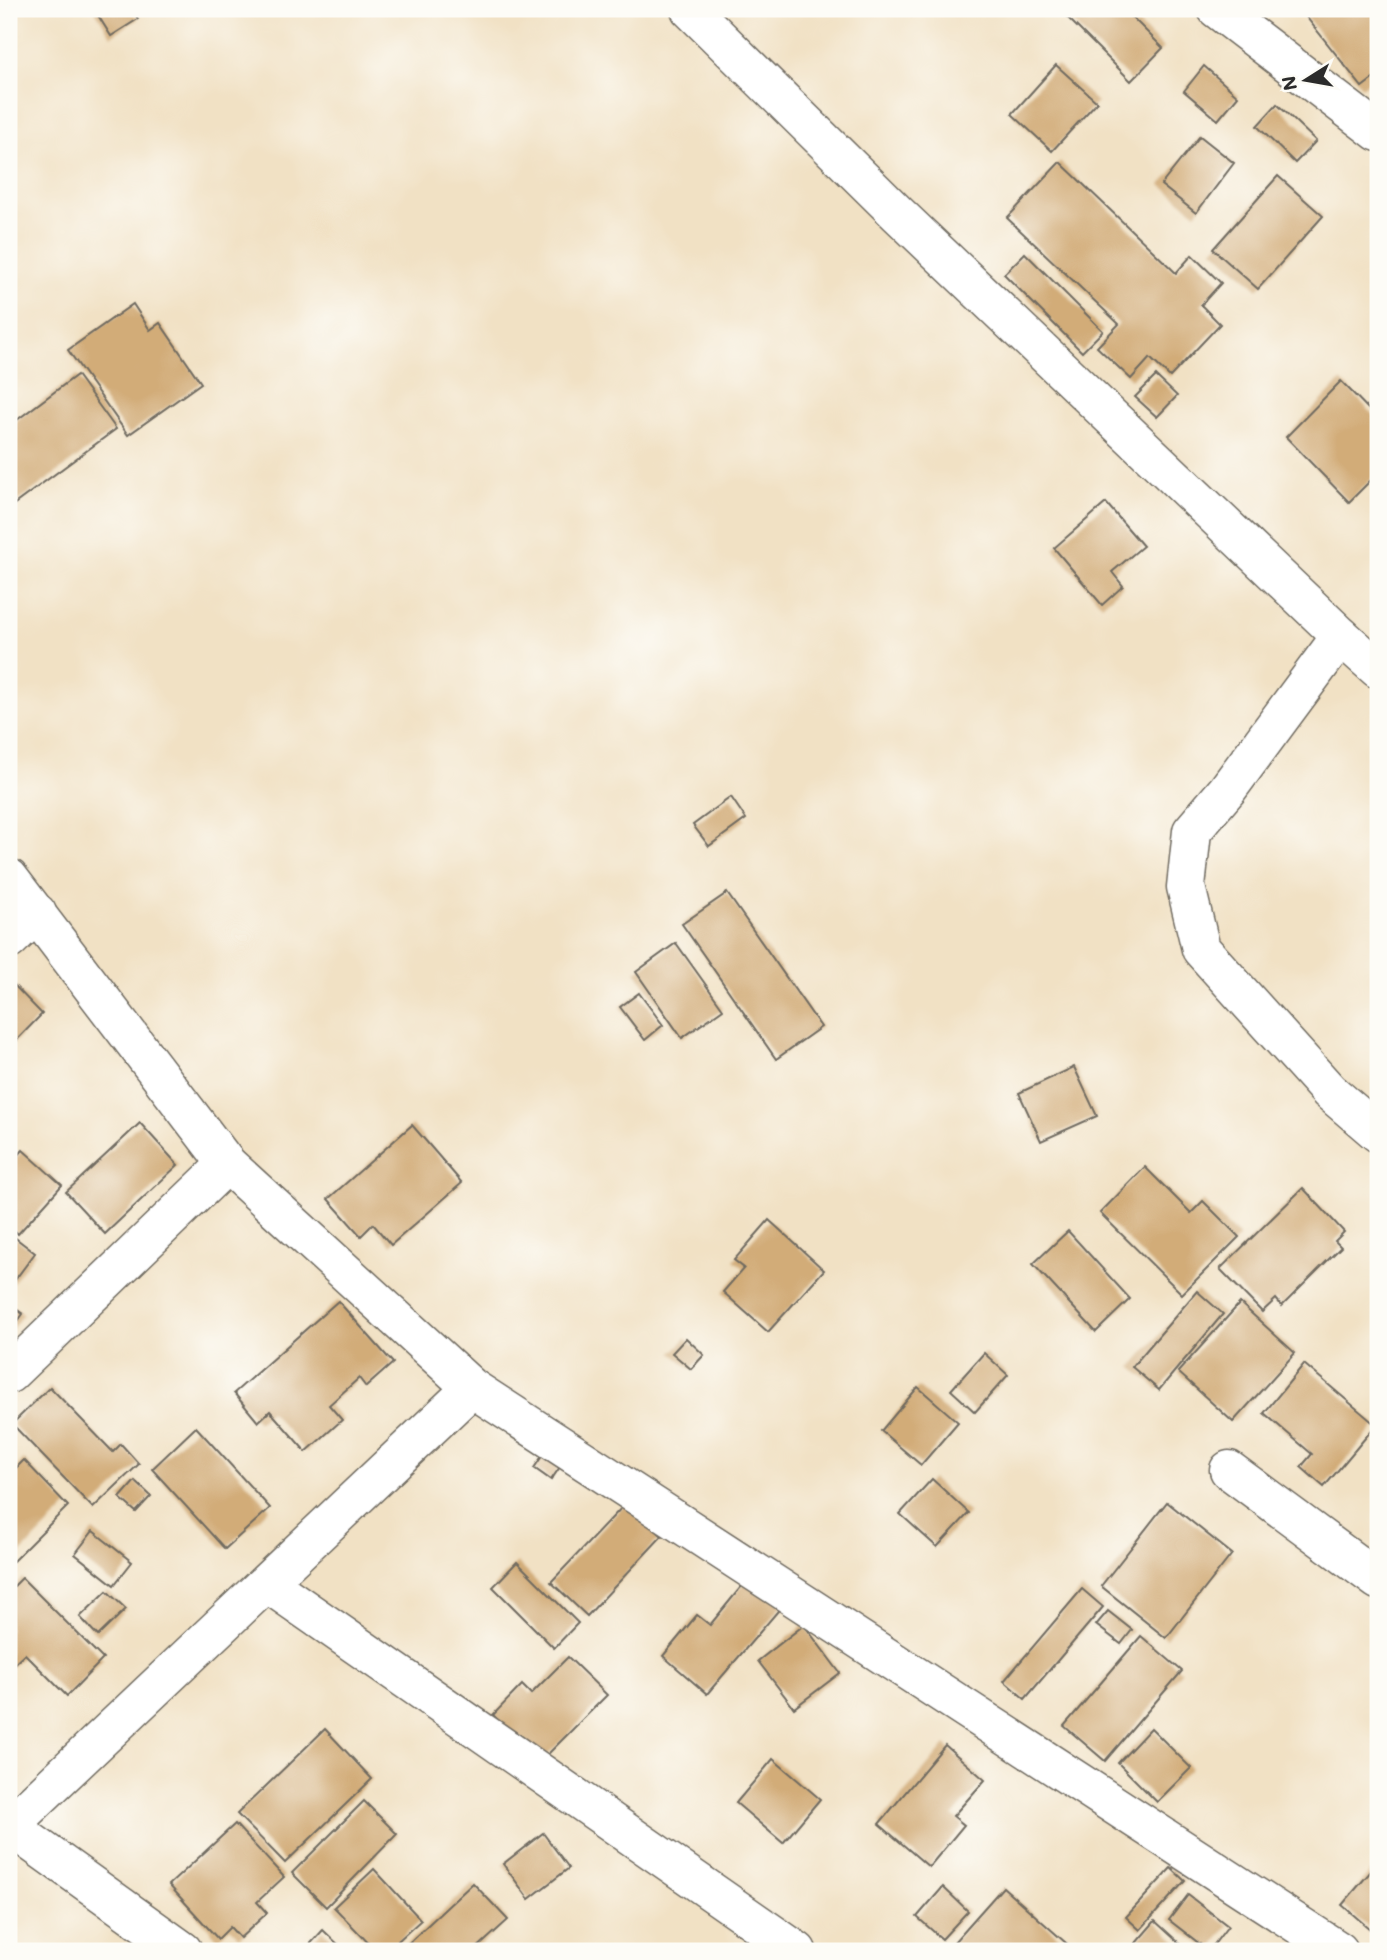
<svg xmlns="http://www.w3.org/2000/svg" width="1387" height="1960" viewBox="0 0 1387 1960" font-family="Mali,sans-serif">
<rect width="100%" height="100%" fill="#fdfcf7"/>
<filter id="ink" filterUnits="userSpaceOnUse"><feTurbulence type="fractalNoise" baseFrequency=".0143" numOctaves="2"/><feDisplacementMap in="SourceGraphic" scale="14" xChannelSelector="R" yChannelSelector="G"/><feConvolveMatrix kernelMatrix="1 2 1 2 8 2 1 2 1" color-interpolation-filters="sRGB"/></filter>
<filter id="wash" filterUnits="userSpaceOnUse"><feTurbulence type="fractalNoise" baseFrequency=".00686" numOctaves="4" result="noise"/><feDisplacementMap in="SourceGraphic" scale="28" xChannelSelector="R" yChannelSelector="G"/><feGaussianBlur stdDeviation="1.57" result="paint"/><feColorMatrix in="noise" values="0 0 0 0 0 0 0 0 0 0 0 0 0 0 0 0 0 1.4 0 .05"/><feComposite in="paint" operator="in"/></filter>
<g filter="url(#wash)">
<rect width="100%" height="100%" fill="#f1e1c4"/>
<g id="blocks">
<!-- building -->
<g fill="#d2ac78">
<path d="M 94,9 L 132,9 L 138,19 L 111,36 Z"/>
<path d="M 1069,9 L 1124,9 L 1163,48 L 1131,81 L 1064,14 Z"/>
<path d="M 1300,9 L 1378,9 L 1378,75 L 1362,87 Z"/>
<path d="M 1056,65 L 1097,102 L 1052,151 L 1012,114 Z"/>
<path d="M 1204,66 L 1238,96 L 1218,120 L 1184,91 Z"/>
<path d="M 1277,104 L 1316,141 L 1295,163 L 1257,126 Z"/>
<path d="M 1200,136 L 1234,163 L 1196,213 L 1161,185 Z"/>
<path d="M 1060,162 L 1176,273 L 1192,255 L 1221,283 L 1201,305 L 1220,324 L 1170,377 L 1150,358 L 1131,379 L 1097,347 L 1119,324 L 1007,218 Z"/>
<path d="M 1278,176 L 1323,216 L 1258,289 L 1213,249 Z"/>
<path d="M 1025,253 L 1103,331 L 1082,352 L 1004,274 Z"/>
<path d="M 133,304 L 150,330 L 160,323 L 201,383 L 128,435 L 68,350 Z"/>
<path d="M 77,375 L 116,429 L 9,508 L 9,426 Z"/>
<path d="M 1156,376 L 1177,396 L 1157,417 L 1135,397 Z"/>
<path d="M 1341,381 L 1378,419 L 1378,473 L 1349,502 L 1286,437 Z"/>
<path d="M 1106,503 L 1143,546 L 1112,572 L 1123,586 L 1102,605 L 1054,548 Z"/>
<path d="M 731,797 L 746,819 L 709,846 L 693,825 Z"/>
<path d="M 727,893 L 821,1027 L 776,1059 L 682,924 Z"/>
<path d="M 676,943 L 723,1009 L 682,1038 L 636,972 Z"/>
<path d="M 9,980 L 42,1014 L 9,1048 Z"/>
<path d="M 639,993 L 663,1025 L 645,1040 L 620,1007 Z"/>
<path d="M 1074,1067 L 1097,1116 L 1041,1141 L 1019,1093 Z"/>
<path d="M 140,1123 L 178,1165 L 105,1234 L 66,1192 Z"/>
<path d="M 412,1125 L 462,1183 L 391,1245 L 373,1224 L 361,1236 L 328,1199 Z"/>
<path d="M 23,1150 L 62,1185 L 18,1234 L 9,1225 L 9,1166 Z"/>
<path d="M 1145,1167 L 1191,1213 L 1203,1201 L 1239,1237 L 1182,1294 L 1100,1213 Z"/>
<path d="M 1303,1188 L 1344,1232 L 1335,1241 L 1341,1247 L 1282,1306 L 1276,1299 L 1262,1312 L 1220,1269 Z"/>
<path d="M 769,1220 L 824,1270 L 768,1332 L 723,1292 L 744,1268 L 734,1260 Z"/>
<path d="M 1068,1231 L 1130,1299 L 1096,1332 L 1033,1264 Z"/>
<path d="M 9,1233 L 35,1253 L 9,1288 Z"/>
<path d="M 1197,1291 L 1223,1314 L 1159,1390 L 1132,1367 Z"/>
<path d="M 338,1301 L 393,1363 L 366,1387 L 359,1378 L 329,1405 L 342,1420 L 306,1452 L 270,1411 L 258,1422 L 234,1393 Z"/>
<path d="M 1240,1303 L 1295,1353 L 1233,1422 L 1178,1372 Z"/>
<path d="M 9,1304 L 23,1314 L 9,1333 Z"/>
<path d="M 686,1338 L 704,1355 L 691,1369 L 672,1353 Z"/>
<path d="M 984,1353 L 1008,1375 L 975,1412 L 951,1390 Z"/>
<path d="M 1304,1364 L 1376,1425 L 1324,1487 L 1301,1467 L 1312,1454 L 1264,1413 Z"/>
<path d="M 50,1387 L 113,1452 L 121,1444 L 139,1464 L 93,1508 L 12,1424 Z"/>
<path d="M 918,1387 L 958,1422 L 921,1465 L 881,1431 Z"/>
<path d="M 196,1427 L 270,1508 L 225,1549 L 152,1469 Z"/>
<path d="M 547,1449 L 564,1461 L 551,1480 L 534,1468 Z"/>
<path d="M 24,1460 L 68,1506 L 13,1561 L 9,1557 L 9,1475 Z"/>
<path d="M 932,1479 L 969,1513 L 937,1547 L 900,1514 Z"/>
<path d="M 135,1481 L 151,1496 L 136,1512 L 120,1498 Z"/>
<path d="M 627,1502 L 662,1536 L 587,1616 L 551,1582 Z"/>
<path d="M 1167,1502 L 1232,1554 L 1166,1638 L 1101,1586 Z"/>
<path d="M 93,1531 L 132,1562 L 114,1585 L 75,1554 Z"/>
<path d="M 517,1562 L 578,1623 L 554,1648 L 493,1587 Z"/>
<path d="M 750,1576 L 783,1605 L 707,1694 L 663,1656 L 697,1615 L 710,1625 Z"/>
<path d="M 22,1578 L 103,1659 L 67,1696 L 25,1654 L 10,1668 L 9,1667 L 9,1591 Z"/>
<path d="M 1082,1589 L 1103,1607 L 1025,1699 L 1004,1681 Z"/>
<path d="M 107,1591 L 126,1609 L 98,1636 L 80,1617 Z"/>
<path d="M 1108,1611 L 1132,1630 L 1121,1644 L 1096,1625 Z"/>
<path d="M 804,1625 L 840,1673 L 794,1708 L 758,1661 Z"/>
<path d="M 1141,1636 L 1182,1671 L 1105,1761 L 1064,1726 Z"/>
<path d="M 568,1657 L 607,1695 L 540,1762 L 493,1715 L 522,1685 L 531,1694 Z"/>
<path d="M 1151,1728 L 1191,1768 L 1157,1802 L 1118,1763 Z"/>
<path d="M 325,1729 L 372,1779 L 285,1863 L 237,1814 Z"/>
<path d="M 945,1745 L 985,1780 L 953,1816 L 964,1825 L 929,1867 L 879,1824 Z"/>
<path d="M 773,1759 L 820,1799 L 783,1843 L 736,1803 Z"/>
<path d="M 364,1801 L 397,1834 L 326,1907 L 292,1873 Z"/>
<path d="M 235,1824 L 284,1877 L 257,1902 L 267,1913 L 240,1938 L 230,1927 L 218,1939 L 169,1885 Z"/>
<path d="M 543,1833 L 569,1868 L 529,1899 L 503,1864 Z"/>
<path d="M 1378,1863 L 1378,1936 L 1342,1905 Z"/>
<path d="M 1171,1868 L 1185,1881 L 1140,1930 L 1126,1917 Z"/>
<path d="M 374,1869 L 421,1920 L 387,1951 L 376,1951 L 334,1907 Z"/>
<path d="M 473,1883 L 508,1920 L 474,1951 L 400,1951 Z"/>
<path d="M 943,1887 L 968,1911 L 942,1939 L 917,1917 Z"/>
<path d="M 1003,1887 L 1075,1951 L 946,1951 Z"/>
<path d="M 1188,1895 L 1228,1926 L 1209,1951 L 1169,1920 Z"/>
<path d="M 1155,1921 L 1188,1951 L 1129,1951 Z"/>
<path d="M 323,1930 L 345,1951 L 304,1951 Z"/>
</g>
</g>
</g>
<g filter="url(#ink)">
<use href="#blocks" fill-opacity="0" stroke="#706b61" stroke-width="2"/>
<g fill="none" stroke-linecap="round" stroke-linejoin="round">
<!-- minor casing -->
<g stroke="#706b61" stroke-width="41">
<g id="minor">
<path d="M 690,9 L 898,214 L 1341,636 L 1378,669"/>
<path d="M 1217,9 L 1378,132"/>
<path d="M 1341,636 L 1227,790 L 1192,831 L 1186,887 L 1201,949 L 1329,1091 L 1378,1133"/>
<path d="M 9,878 L 227,1164 L 472,1388 L 1339,1951"/>
<path d="M 9,940 L 37,913"/>
<path d="M 9,1374 L 227,1164"/>
<path d="M 1229,1470 L 1378,1580"/>
<path d="M 267,1583 L 797,1951"/>
<path d="M 9,1826 L 472,1388"/>
<path d="M 9,1826 L 183,1951"/>
</g>
</g>
<!-- minor -->
<use href="#minor" stroke="#fff" stroke-width="38"/>
</g>
</g>
<!-- margin -->
<rect width="1387" height="1960" fill="none" stroke="#fdfcf7" stroke-width="35"/>
<!-- north arrow -->
<g transform="translate(1306 80) rotate(259)" stroke="#fdfcf7" stroke-width="5" paint-order="stroke">
<path d="M0-5L12 26L0 18L-12 26Z" fill="#2b2b2b"/>
<text y="-10" font-size="19" font-weight="bold" text-anchor="middle" fill="#2b2b2b">N</text>
</g>
</svg>
